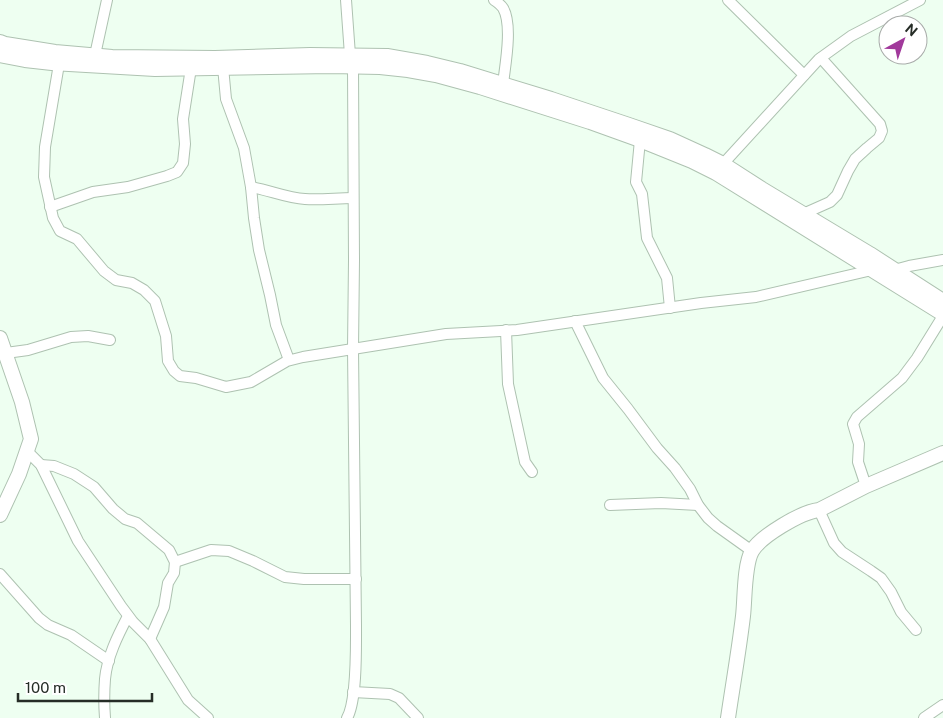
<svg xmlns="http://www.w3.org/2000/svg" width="943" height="718" viewBox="0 0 943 718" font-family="'Public Sans',sans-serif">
<rect width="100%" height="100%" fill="#eefff1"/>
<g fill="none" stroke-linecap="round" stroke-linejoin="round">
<!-- street casing -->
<g stroke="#aec2b1" stroke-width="12">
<g id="street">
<path d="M 346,0 L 350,55"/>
<path d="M 494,0 C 497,2 501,5 503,8 C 513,25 505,66 503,84"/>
<path d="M 728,0 L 804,75"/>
<path d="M 95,55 L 107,0"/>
<path d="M 59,64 L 45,147 L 44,177 L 53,218 L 60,231 L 77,239 L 104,271 L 116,280 L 132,283 L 144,290 L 155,301 L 166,336 L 168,361 L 174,371 L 180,376 L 196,378 L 226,387 L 251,382 L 287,361 L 303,357 L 446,334 L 517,330 L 701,303 L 756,297 L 872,270"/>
<path d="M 223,67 L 226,99 L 244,148 L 251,187 L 254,218 L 259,250 L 270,295 L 276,325 L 289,360"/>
<path d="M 640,140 L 636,182 L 642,194 L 647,238 L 667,278 L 670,308"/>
<path d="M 723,164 L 819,59 L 851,36 L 920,0"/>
<path d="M 251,187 C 269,190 287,198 305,199 C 321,200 337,198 353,198"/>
<path d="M 50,207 L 93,192 L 128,187 L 167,176 L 177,172 L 183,163 L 185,144 L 183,119 L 191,68"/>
<path d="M 803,214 L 830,202 L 837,195 L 848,171 L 855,159 L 867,148 L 879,138 L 882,131 L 880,124 L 821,58"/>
<path d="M 894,270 L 909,266 L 943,260"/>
<path d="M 575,321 L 603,378 L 628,409 L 657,448 L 675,468 L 690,489 L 698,505 L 708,518 L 717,526 L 752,551"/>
<path d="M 506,330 L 508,384 L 525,462 L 532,472"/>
<path d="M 6,353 L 28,350 L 71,337 L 88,336 L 110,340"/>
<path d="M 28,452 L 41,465 L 78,541 L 121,606 L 133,622 L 150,639 L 188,700 L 208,718"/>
<path d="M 41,465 L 54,466 L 74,474 L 94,487 L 113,509 L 125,519 L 137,523 L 169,550 L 175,562 L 174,573 L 168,583 L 164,607 L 150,639"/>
<path d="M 866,486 L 858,462 L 859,444 L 853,424 L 857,417 L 902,378 L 917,358 L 943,316"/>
<path d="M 610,505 L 661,503 L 698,505"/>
<path d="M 819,510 L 834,543 L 842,552 L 871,571 L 881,578 L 891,592 L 901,612 L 916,630"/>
<path d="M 175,562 L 211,550 L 229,551 L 253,561 L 285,577 L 304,579 L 356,579"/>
<path d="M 0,574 L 39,618 L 48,625 L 71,635 L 109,661"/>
<path d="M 353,692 L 390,694 L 399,698 L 418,718"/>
<path d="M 105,718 C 104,705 104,692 105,679 C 107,657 118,635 128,616"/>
<path d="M 347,718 C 357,701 356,648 356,626 L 353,349 L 354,260 L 353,67"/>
<path d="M 924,718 L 943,705"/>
</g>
</g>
<!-- secondary casing -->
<g stroke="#aec2b1" stroke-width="16">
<g id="secondary">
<path d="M 0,42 L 5,44 L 55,52 L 112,57 L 215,58 L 310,55 L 387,56 L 427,63 L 460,71 L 551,99 L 629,125 L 670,139 L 705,155 L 723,164 L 762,189 L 870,254 L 943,301"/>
<path d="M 0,55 L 25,60 L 52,63 L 155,69 L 331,66 L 380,67 L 408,70 L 436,75 L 480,87 L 590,122 L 640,140 L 692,161 L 716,173 L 943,314"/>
<path d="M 0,338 L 22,402 L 31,439 L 19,474 L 0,515"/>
<path d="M 728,718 C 733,684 739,650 743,616 C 745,599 744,565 752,551 C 761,536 801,512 819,510 L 866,486 L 943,453"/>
</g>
</g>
<!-- street -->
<use href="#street" stroke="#fff" stroke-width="10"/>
<!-- secondary -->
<use href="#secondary" stroke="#fff" stroke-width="14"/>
</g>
<!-- north arrow -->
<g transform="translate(903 40) rotate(40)"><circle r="24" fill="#ffffff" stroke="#a8aba9"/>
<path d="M0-4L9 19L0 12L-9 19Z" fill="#a1399b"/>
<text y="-8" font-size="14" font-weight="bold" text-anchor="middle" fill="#262d27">N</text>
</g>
<!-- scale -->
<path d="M18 693v8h134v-8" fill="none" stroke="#262d27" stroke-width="2.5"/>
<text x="25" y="693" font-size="15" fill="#262d27" stroke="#ffffff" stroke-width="4" paint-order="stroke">100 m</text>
</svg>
